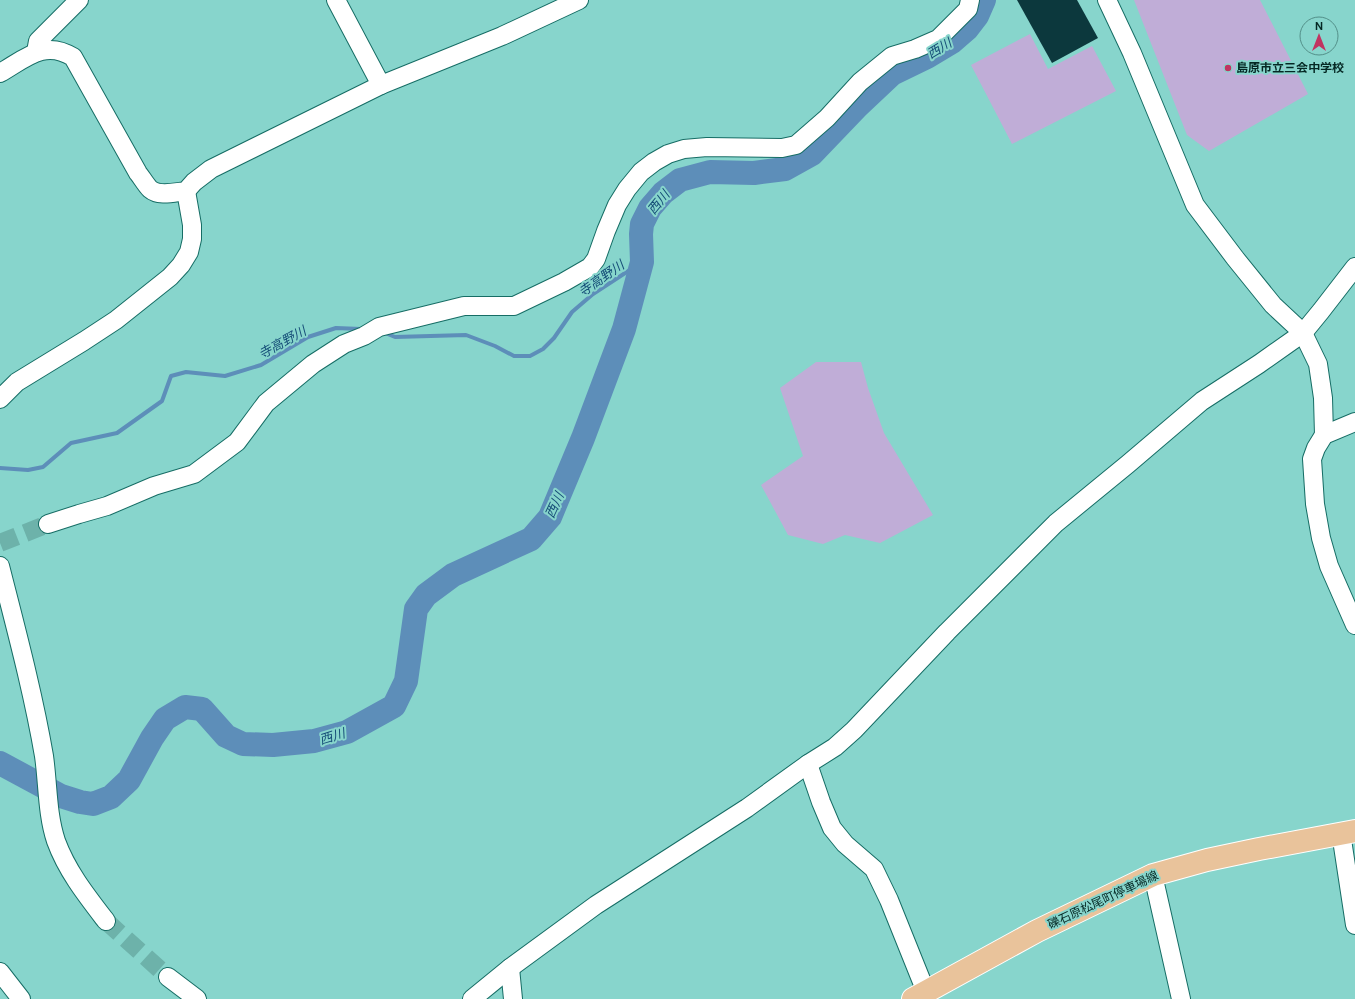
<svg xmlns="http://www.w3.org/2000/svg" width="1355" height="999" viewBox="0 0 1355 999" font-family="'DM Sans','Noto Sans JP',sans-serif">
<rect width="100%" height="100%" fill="#87d5cc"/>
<!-- green -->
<g fill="#c0add7">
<path d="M 1134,0 L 1260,0 L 1308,94 L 1209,151 L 1187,135 Z"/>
<path d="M 1030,34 L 1048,69 L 1092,46 L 1116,91 L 1012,144 L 971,65 Z"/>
<path d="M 816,362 L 861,362 L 868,388 L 884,433 L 933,515 L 880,543 L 845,535 L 823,544 L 788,535 L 761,485 L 803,456 L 780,388 Z"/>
</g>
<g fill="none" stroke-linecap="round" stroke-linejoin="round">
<!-- stream -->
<g stroke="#5d8eb9" stroke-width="4">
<path d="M 383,332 L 395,337 L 466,335 L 495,346 L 514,356 L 530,356 L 543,349 L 554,338 L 572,312 L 593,294 L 642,262"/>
<path d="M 0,468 L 28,470 L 43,467 L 71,443 L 117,433 L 162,401 L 171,376 L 186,372 L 225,376 L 261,365 L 308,337 L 336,328 L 361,329"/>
</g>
<!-- river -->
<path stroke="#5d8eb9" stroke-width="24" d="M 0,763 L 61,796 L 80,802 L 93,804 L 111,797 L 129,780 L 152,738 L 165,719 L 185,707 L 202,709 L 226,736 L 243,744 L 273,745 L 314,741 L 347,732 L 394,706 L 406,681 L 416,609 L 426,595 L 453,575 L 531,539 L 550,517 L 583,438 L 624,329 L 642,262 L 641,234 L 642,224 L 650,208 L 663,193 L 680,180 L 710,172 L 754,173 L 785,169 L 812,154 L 858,106 L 892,74 L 927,57 L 952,42 L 967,29 L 977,16 L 984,0"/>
</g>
<!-- building -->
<path fill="#0c383d" d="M 1017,0 L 1077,0 L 1098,38 L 1052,63 Z"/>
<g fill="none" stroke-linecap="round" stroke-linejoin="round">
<!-- minor-tunnel -->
<g stroke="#6db2aa" stroke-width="18" stroke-dasharray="18 9" stroke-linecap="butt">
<path d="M 0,543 L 48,524"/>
<path d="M 106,921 L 168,977"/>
</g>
<!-- minor casing -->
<g stroke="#166d65" stroke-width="20">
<g id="minor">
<path d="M 336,0 L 381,85"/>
<path d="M 1107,0 L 1132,53 L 1195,205 L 1235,258 L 1273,305 L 1303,333 L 1318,364 L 1323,398 L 1324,435"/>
<path d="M 36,52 L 38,41 L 79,0"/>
<path d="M 0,73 C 25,59 44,39 73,57 L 138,173 C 142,178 146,185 150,189 C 159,197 175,192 186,191 L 194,182 L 211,169 L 381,85 L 502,36 L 579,0"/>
<path d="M 0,399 L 17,382 L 84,341 L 116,320 L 170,277 L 181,265 L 189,252 L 192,239 L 192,225 L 186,191"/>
<path d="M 1355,422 L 1324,435 L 1316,448 L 1312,459 L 1315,504 L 1321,538 L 1329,566 L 1355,625"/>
<path d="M 48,524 L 79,514 L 107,506 L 154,486 L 194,474 L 237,442 L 266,403 L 313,364 L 344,344 L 364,336 L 379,327 L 464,306 L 514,306 L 564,282 L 590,267 L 596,259 L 606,231 L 617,205 L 627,189 L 641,172 L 654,162 L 668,154 L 684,149 L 707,147 L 782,148 L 796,145 L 827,118 L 860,82 L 892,56 L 915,49 L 938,39 L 968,9 L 970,0"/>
<path d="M 0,566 C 16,629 33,692 44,756 C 48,784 47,814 56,841 C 67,871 86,895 106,921"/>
<path d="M 808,764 L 821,802 L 832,828 L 845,844 L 874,869 L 889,900 L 926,992"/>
<path d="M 1341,833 L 1355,925"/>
<path d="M 1153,875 L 1181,999"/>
<path d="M 510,968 L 513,999"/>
<path d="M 0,972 L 21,999"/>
<path d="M 168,977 L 197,999"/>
<path d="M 472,999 L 510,968 L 596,905 L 747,808 L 808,764 L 835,747 L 854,730 L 947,632 L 1056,523 L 1128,464 L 1202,401 L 1259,364 L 1303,333 L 1321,311 L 1355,267"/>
</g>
</g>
<!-- major casing -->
<g stroke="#fff" stroke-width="24">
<path id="major" d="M 913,999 L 1037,931 L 1153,875 L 1207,860 L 1259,849 L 1355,831"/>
</g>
<!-- minor -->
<use href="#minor" stroke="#fff" stroke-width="18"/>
<!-- major -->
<use href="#major" stroke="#e9c39b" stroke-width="22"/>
</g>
<!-- markers -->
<circle fill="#c13361" stroke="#87d5cc" stroke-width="1.5" cx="1228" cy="68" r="4"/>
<g text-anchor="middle" stroke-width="4" stroke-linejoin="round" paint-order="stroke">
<!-- poi labels -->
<g font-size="12" font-weight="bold" fill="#052824" stroke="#87d5cc" text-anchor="start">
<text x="1236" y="72">島原市立三会中学校</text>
</g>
<!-- street labels -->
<g font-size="12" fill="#052824" stroke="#87d5cc">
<text transform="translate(1103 900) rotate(-25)" y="4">礫石原松尾町停車場線</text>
</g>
<!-- water labels -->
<g font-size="13" font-style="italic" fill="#154d77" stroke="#87d5cc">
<text transform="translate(939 48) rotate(-31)" y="5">西川</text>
<text transform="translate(658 202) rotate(-51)" y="5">西川</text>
<text transform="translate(601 278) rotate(-35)" y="5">寺高野川</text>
<text transform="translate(282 342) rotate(-29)" y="5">寺高野川</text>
<text transform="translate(554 505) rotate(-65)" y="5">西川</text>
<text transform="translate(332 736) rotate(-17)" y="5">西川</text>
</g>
</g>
<!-- north arrow -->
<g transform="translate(1319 36)"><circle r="19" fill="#87d5cc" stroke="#539089"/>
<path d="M0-3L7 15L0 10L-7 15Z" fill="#c13361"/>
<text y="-6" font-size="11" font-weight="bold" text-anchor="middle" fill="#052824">N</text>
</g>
</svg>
